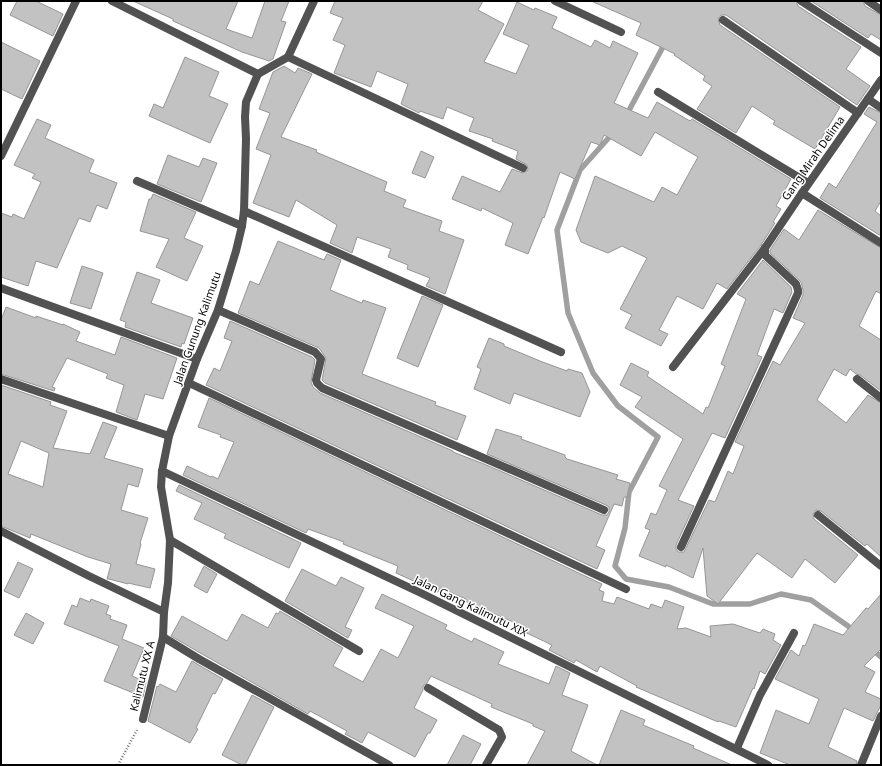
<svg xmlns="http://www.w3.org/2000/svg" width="882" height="766" viewBox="0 0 882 766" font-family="'Noto Sans',sans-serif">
<rect width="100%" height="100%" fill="#fff"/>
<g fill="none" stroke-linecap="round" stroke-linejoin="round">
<!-- stream -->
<g stroke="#a0a0a0" stroke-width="5.5">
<path d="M 626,116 L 665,43"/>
<path d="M 613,133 L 580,170 L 557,230 L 568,313 L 593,373 L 618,406 L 658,437 L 629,492 L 625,528 L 615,566 L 626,579 L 669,587 L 713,604 L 750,604 L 781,594 L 811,600 L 848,626 L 854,632"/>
<path d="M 872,649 L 881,657"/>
</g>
</g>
<!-- building -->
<g fill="#c2c2c2" stroke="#969696" fill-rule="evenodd">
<path d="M 17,1 L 36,1 L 63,14 L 53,36 L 10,15 Z"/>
<path d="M 133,1 L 238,1 L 226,29 L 252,38 L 265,1 L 289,1 L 281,21 L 286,22 L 273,59 L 269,61 L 242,52 L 173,21 L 173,19 Z"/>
<path d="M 335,1 L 483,1 L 478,10 L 504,24 L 484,62 L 516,74 L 529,45 L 503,34 L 517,2 L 534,10 L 535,8 L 557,17 L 552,28 L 591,47 L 595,40 L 610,48 L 613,41 L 638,53 L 614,103 L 648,118 L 657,102 L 690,121 L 692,119 L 791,179 L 776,206 L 781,209 L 773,222 L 775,223 L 761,245 L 727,289 L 717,283 L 703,309 L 677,296 L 659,330 L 668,334 L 661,346 L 625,328 L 632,315 L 620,309 L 647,258 L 622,246 L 608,253 L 593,247 L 581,242 L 576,230 L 595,176 L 654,202 L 662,187 L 677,195 L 698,157 L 655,132 L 641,156 L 604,135 L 600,145 L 591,142 L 575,179 L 560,172 L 544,218 L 543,217 L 528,254 L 505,245 L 513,223 L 482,208 L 481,211 L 452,199 L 462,176 L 500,192 L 512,169 L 523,173 L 528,170 L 527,165 L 516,159 L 518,151 L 492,141 L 493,139 L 469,131 L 474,118 L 447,107 L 443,119 L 420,111 L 419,113 L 401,104 L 408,84 L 377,71 L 371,87 L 334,73 L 345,45 L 333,40 L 343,18 L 330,13 Z"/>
<path d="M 591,1 L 796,1 L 798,6 L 861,47 L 846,69 L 870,86 L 857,105 L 726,15 L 721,15 L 718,19 L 720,25 L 840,107 L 815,149 L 773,124 L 775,121 L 752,106 L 736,133 L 697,109 L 712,86 L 703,80 L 705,76 L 674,55 L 675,54 L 636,35 L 641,23 Z"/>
<path d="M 811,1 L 863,1 L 865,6 L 881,15 L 881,40 L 871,34 L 868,38 Z"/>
<path d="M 1,42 L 40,61 L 22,99 L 1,89 Z"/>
<path d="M 185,57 L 219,72 L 209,96 L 228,104 L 210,143 L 149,116 L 154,104 L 163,108 Z"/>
<path d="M 284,66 L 295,73 L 298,68 L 312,74 L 281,137 L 317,150 L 316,152 L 387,182 L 384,191 L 406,200 L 403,207 L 442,221 L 439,231 L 464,240 L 445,294 L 426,286 L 430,278 L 407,269 L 408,265 L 388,257 L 391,249 L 357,237 L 352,253 L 330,243 L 337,225 L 296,200 L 289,217 L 253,203 L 271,155 L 256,149 L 270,113 L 259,109 L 273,72 Z"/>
<path d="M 869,107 L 881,113 L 881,201 L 875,211 L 881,216 L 881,236 L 820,198 L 829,183 L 836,188 L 877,122 L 864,114 Z"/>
<path d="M 37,119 L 51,125 L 45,138 L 94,160 L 89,172 L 117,183 L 107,209 L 97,205 L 90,222 L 79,218 L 57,268 L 36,261 L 28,286 L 1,277 L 1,213 L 12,217 L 13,214 L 24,219 L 41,182 L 32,178 L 35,174 L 14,165 Z"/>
<path d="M 421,151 L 434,157 L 425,178 L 412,173 Z"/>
<path d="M 168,155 L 199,167 L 203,158 L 217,163 L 201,202 L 157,184 Z"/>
<path d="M 153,194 L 196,212 L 184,238 L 203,246 L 187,281 L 156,267 L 169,239 L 140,231 L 149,199 L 151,199 Z"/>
<path d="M 818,210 L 881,248 L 881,294 L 876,291 L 859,326 L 881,340 L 881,391 L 860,375 L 856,374 L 850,369 L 846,376 L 834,369 L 817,400 L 846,423 L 868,395 L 881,403 L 881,557 L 867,544 L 865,546 L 821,511 L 816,510 L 813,514 L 814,519 L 858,555 L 835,583 L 805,559 L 792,578 L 757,553 L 718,604 L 707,596 L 703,548 L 693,578 L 666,565 L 666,567 L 639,556 L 650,530 L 645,528 L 651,513 L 656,515 L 667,490 L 659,486 L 683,439 L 635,407 L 642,397 L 620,385 L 631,363 L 649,372 L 647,376 L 703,414 L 706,407 L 708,408 L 725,366 L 721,364 L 746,299 L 737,294 L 763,260 L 791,287 L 792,292 L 783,313 L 774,309 L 757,355 L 762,357 L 725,438 L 712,433 L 678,500 L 694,506 L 676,545 L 676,548 L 678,552 L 684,552 L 709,500 L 715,502 L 728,471 L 733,474 L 744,446 L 735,442 L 773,361 L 780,365 L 805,323 L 793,318 L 803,295 L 803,290 L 801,282 L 770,253 L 770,250 L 784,229 L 799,240 Z"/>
<path d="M 278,241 L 324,260 L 327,254 L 341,260 L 330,290 L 362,303 L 363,300 L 386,308 L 362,374 L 436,402 L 435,405 L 466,416 L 457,440 L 325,383 L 322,380 L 326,358 L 319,348 L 238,313 L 250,281 L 259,285 Z"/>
<path d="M 82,266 L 103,273 L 91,309 L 70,303 Z"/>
<path d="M 137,272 L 160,280 L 151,303 L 193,318 L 184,344 L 182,343 L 181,347 L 125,327 L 126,322 L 120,320 Z"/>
<path d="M 422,296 L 443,305 L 418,367 L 397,358 Z"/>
<path d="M 6,307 L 36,318 L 36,316 L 63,325 L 63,324 L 80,332 L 76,341 L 115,355 L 121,337 L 177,358 L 163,399 L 145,394 L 137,420 L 116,412 L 124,385 L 106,378 L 108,374 L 67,358 L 52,387 L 55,388 L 54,391 L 1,374 L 1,320 Z"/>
<path d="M 230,321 L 312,357 L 315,360 L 311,382 L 313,387 L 320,393 L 453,451 L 453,452 L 484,464 L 602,515 L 607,515 L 609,512 L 609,507 L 606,505 L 487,454 L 496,429 L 522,437 L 521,439 L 565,455 L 565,457 L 567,459 L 618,475 L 616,479 L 630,483 L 627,497 L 624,497 L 622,506 L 614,504 L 596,546 L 605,550 L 597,569 L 206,385 L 214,368 L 220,371 L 232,341 L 224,338 Z"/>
<path d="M 489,338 L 504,344 L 504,346 L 540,361 L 567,371 L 568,369 L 582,373 L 590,392 L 580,417 L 514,393 L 510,404 L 474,389 L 481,369 L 477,367 Z"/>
<path d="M 1,385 L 51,402 L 50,405 L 67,411 L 53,448 L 90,454 L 103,422 L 117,427 L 104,458 L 143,469 L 138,487 L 128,484 L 121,510 L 148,518 L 140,543 L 141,544 L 136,564 L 155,569 L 150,588 L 128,583 L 128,584 L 109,579 L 107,579 L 111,564 L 88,557 L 31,534 L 30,538 L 1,526 ZM 21,441 L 49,453 L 43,487 L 8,474 Z"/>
<path d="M 209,398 L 602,584 L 599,590 L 604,592 L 602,601 L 614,604 L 617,597 L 649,609 L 651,604 L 662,608 L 665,600 L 684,607 L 677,629 L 686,628 L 711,637 L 710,626 L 733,624 L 760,633 L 763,629 L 775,634 L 773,640 L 781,645 L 765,674 L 760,671 L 754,689 L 753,688 L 736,727 L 719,721 L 718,722 L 636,687 L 637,686 L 600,666 L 597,672 L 576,660 L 574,663 L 549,650 L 552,645 L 514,627 L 515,623 L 465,601 L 466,599 L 440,588 L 438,592 L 396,573 L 398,566 L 343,544 L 344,542 L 308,529 L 306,533 L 183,475 L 187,466 L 211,477 L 212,476 L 218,479 L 234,442 L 220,437 L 221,435 L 198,427 Z"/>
<path d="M 179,485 L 301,543 L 289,568 L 224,538 L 226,534 L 194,519 L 202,503 L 176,491 Z"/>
<path d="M 18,562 L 33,569 L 19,598 L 4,591 Z"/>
<path d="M 204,566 L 217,574 L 207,593 L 194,586 Z"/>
<path d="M 302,569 L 336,586 L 341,577 L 364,588 L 345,627 L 352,630 L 348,638 L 285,601 Z"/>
<path d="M 382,594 L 447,625 L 445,629 L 472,642 L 474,638 L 504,652 L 498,664 L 549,684 L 556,666 L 570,673 L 562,695 L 588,705 L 571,751 L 597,765 L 527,765 L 545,731 L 533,726 L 533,724 L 491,707 L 492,704 L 431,676 L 427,683 L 423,686 L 423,690 L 414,708 L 437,720 L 430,733 L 428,733 L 415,757 L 368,732 L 362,743 L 345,734 L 347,731 L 310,711 L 308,714 L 202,654 L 171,636 L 182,616 L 227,641 L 242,614 L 268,628 L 276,613 L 278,614 L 280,611 L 343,648 L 333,666 L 363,682 L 381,649 L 398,658 L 414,626 L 375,608 Z"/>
<path d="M 881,594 L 881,649 L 864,666 L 875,672 L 865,692 L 881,699 L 881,705 L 873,721 L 844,708 L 828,747 L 857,761 L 856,765 L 790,765 L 760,753 L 776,710 L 809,724 L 819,699 L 775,679 L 791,650 L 799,656 L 803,645 L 805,646 L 814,624 L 843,635 L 866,608 L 868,609 Z"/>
<path d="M 80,598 L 90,602 L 91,599 L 109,606 L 106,614 L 111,616 L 110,619 L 127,625 L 122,639 L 144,648 L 132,676 L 146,682 L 143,697 L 104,681 L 119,646 L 64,624 L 72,605 L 77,607 Z"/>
<path d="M 26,613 L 44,623 L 33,644 L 14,635 Z"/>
<path d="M 192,661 L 223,679 L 215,694 L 213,693 L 196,728 L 198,729 L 190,743 L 148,721 L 157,686 L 158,687 L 160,684 L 176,692 Z"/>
<path d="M 252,695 L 274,707 L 245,765 L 242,765 L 222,755 Z"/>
<path d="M 621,710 L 645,720 L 643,725 L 694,746 L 693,748 L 732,765 L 599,765 Z"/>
<path d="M 463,735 L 481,744 L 470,765 L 447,765 Z"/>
</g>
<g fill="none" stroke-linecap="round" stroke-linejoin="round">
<!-- path -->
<path stroke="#747474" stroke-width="2.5" stroke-dasharray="1 2" stroke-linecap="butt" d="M 118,765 L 137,730"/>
<!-- minor -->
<g stroke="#525252" stroke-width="8">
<path d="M 112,1 L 258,74"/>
<path d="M 555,1 L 621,32"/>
<path d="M 801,1 L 881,53"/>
<path d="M 868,1 L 881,10"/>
<path d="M 723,20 L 858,113"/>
<path d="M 288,57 L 523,168"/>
<path d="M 658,92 L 808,183"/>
<path d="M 868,99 L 881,108"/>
<path d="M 1,156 L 76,1"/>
<path d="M 137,181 L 242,226"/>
<path d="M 802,193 L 881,243"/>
<path d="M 244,211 L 561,352"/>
<path d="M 1,288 L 197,359"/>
<path d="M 218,310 L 315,352 L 321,359 L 316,380 L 317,383 L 322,388 L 604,510"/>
<path d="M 673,367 L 765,248 L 802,193 L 881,80"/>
<path d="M 1,379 L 169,436"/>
<path d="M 857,379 L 881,398"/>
<path d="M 189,383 L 626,589"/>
<path d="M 162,471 L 423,594 L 768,765"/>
<path d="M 818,515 L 881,566"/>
<path d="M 1,531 L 89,576 L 164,612"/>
<path d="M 170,540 L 359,651"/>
<path d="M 681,547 L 798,293 L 798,290 L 796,284 L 765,255 L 765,248"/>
<path d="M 163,637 L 199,659 L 389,765"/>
<path d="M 428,688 L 499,730 L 502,737 L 486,765"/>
<path d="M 143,719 L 163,637 L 164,612 L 168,583 L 170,540 L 161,487 L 162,471 L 169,436 L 197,359 L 218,310 L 236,251 L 242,226 L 244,211 L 246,139 L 245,117 L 246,102 L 258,74 L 288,57 L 314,1"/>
<path d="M 737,748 L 760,695 L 794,633"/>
<path d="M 861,765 L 881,716"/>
</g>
</g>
<g text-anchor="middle" stroke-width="3" stroke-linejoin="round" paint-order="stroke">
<!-- street labels -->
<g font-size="11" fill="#000" stroke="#fff">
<text transform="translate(813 158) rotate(-55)" y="4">Gang Mirah Delima</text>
<text transform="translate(197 328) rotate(-70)" y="4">Jalan Gunung Kalimutu</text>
<text transform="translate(471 606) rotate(26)" y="4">Jalan Gang Kalimutu XIX</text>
<text transform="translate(142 676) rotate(-76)" y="4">Kalimutu XX A</text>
</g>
</g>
<!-- border -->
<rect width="882" height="766" fill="none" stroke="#000000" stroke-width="4"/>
</svg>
